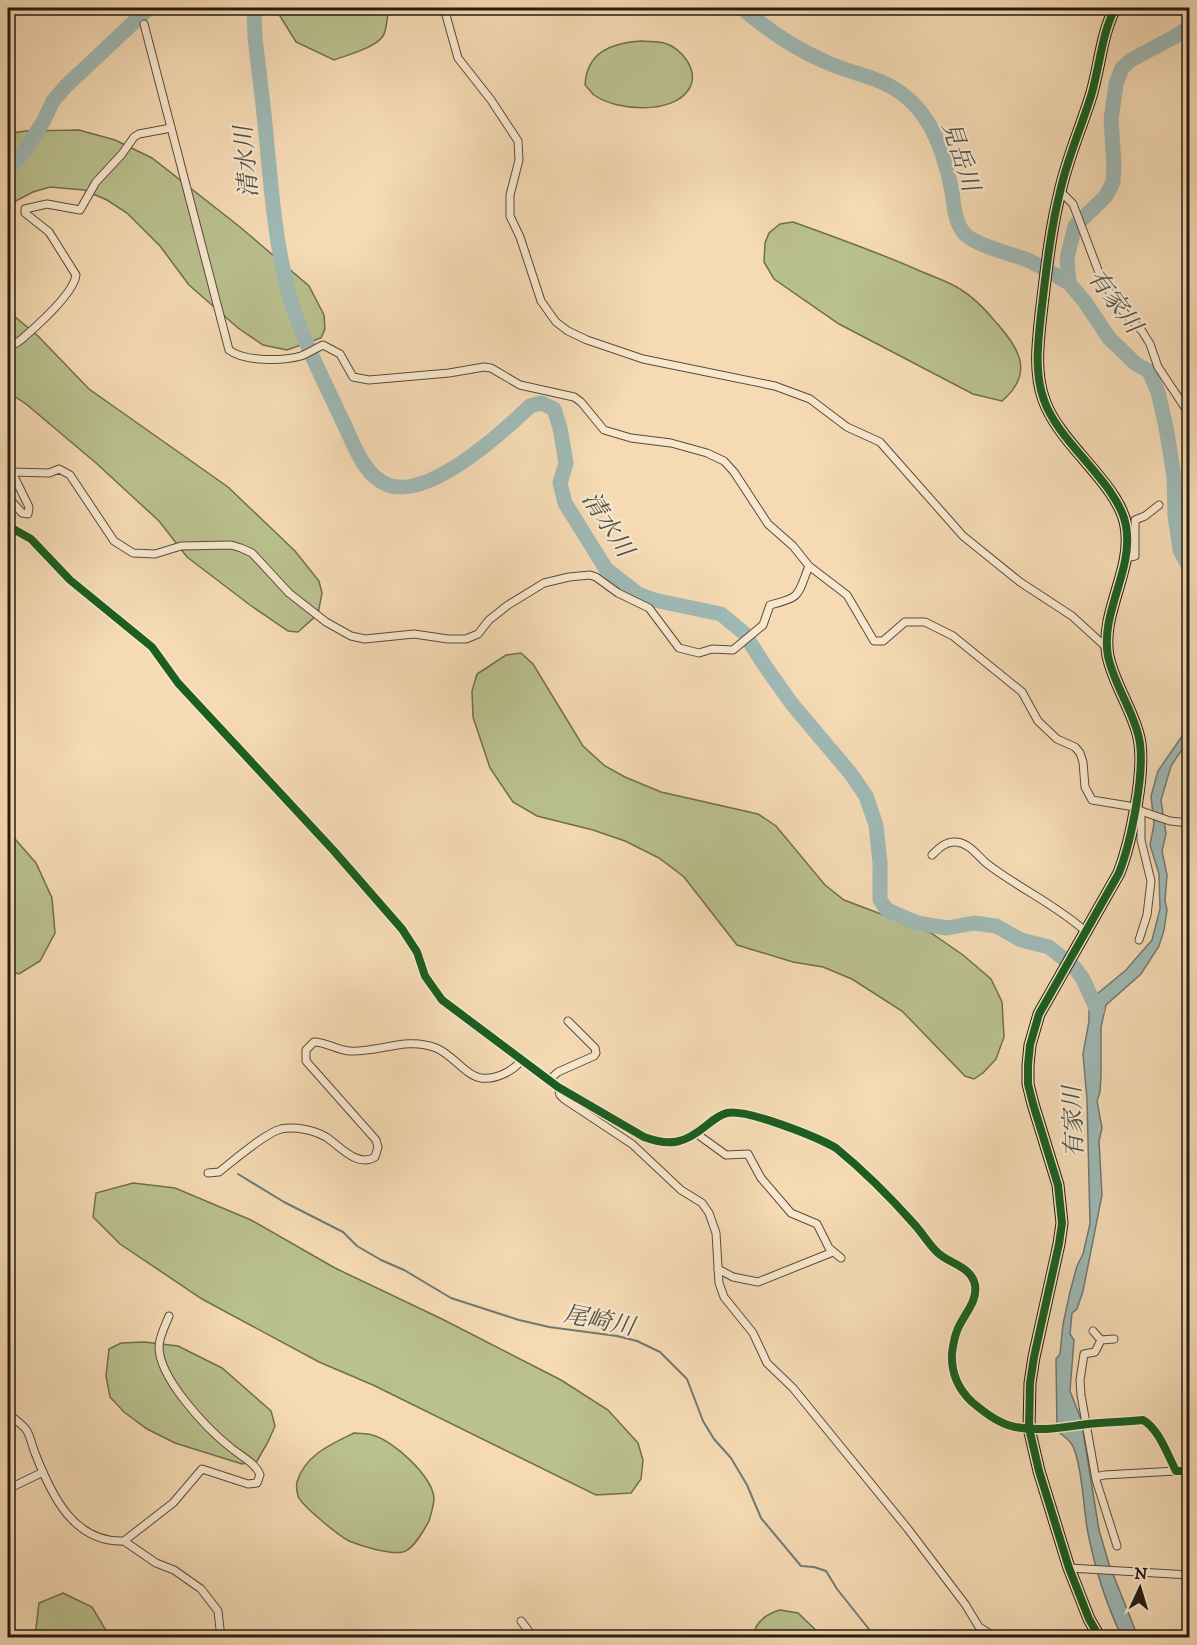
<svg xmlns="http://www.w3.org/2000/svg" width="1197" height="1645" viewBox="0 0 1197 1645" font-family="'IM FELL DW Pica','Noto Serif JP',serif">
<rect width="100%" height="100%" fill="#f5dab4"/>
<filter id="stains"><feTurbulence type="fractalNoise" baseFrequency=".00333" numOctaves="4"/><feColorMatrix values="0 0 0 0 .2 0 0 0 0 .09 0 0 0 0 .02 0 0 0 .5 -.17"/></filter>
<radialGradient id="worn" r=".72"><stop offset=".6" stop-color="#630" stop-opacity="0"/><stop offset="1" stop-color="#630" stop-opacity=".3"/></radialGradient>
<!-- green -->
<g fill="#bac08f" stroke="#706e4f" stroke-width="1.5">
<path d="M 275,8 L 389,8 C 387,16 387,30 383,36 C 375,48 347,55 334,60 L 296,42 Z"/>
<path d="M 641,41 C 648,42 657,41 664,43 C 681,47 700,71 689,89 C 673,115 616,111 594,95 C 591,92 588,88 585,85 C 587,52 611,43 641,41 Z"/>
<path d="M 79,130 L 115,140 L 152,158 L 240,227 L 309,286 L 324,315 L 325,329 L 321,338 L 287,350 L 263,345 L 238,328 L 189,285 L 160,246 L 127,213 L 107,200 L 84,190 L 50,187 L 33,192 L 8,205 L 8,134 L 25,131 Z"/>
<path d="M 793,222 C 835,237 877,252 918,270 C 931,276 948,281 960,289 C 973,297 984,308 994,320 C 1018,347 1036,372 1002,401 L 973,394 L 839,324 L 774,279 L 764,262 L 765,243 L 769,233 L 780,224 Z"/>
<path d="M 8,311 L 38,336 L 89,389 L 228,487 L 295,551 L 319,581 L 322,593 L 318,614 L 298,632 L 288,631 L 250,605 L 187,557 L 159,521 L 96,463 L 26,404 L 8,392 Z"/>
<path d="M 521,653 L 533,664 L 583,746 L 605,766 L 625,777 L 661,792 L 758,814 L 776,826 L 825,885 L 844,900 L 931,933 L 963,955 L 991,979 L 1002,1002 L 1004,1037 L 996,1059 L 983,1073 L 974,1079 L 965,1076 L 902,1011 L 852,979 L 823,967 L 793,962 L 737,945 L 684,877 L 659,858 L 625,841 L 593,830 L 537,816 L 513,802 L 490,768 L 473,717 L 472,691 L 477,674 L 506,655 Z"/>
<path d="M 8,831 L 36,863 L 52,898 L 55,933 L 40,961 L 19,974 L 8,970 Z"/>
<path d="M 133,1183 L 175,1188 L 251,1220 L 335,1268 L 444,1320 L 561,1380 L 608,1410 L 638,1443 L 643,1460 L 641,1479 L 631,1493 L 596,1495 L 373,1385 L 319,1362 L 202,1299 L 120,1244 L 93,1217 L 96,1193 Z"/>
<path d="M 144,1342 L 178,1346 L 222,1368 L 271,1411 L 275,1426 L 268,1442 L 257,1461 L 242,1464 L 175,1443 L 147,1429 L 124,1412 L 110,1397 L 106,1376 L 109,1349 L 121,1343 Z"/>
<path d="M 354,1433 C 360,1434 367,1433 372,1435 C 393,1440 432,1476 434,1498 C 434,1505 431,1514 429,1521 C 424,1530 414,1549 403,1552 C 390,1555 361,1546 349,1541 C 339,1536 301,1505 298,1496 C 297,1492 296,1486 297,1482 C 305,1455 331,1444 354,1433 Z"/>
<path d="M 63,1593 L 92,1607 L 110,1637 L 35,1637 L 39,1603 Z"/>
<path d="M 780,1610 L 798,1613 L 823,1637 L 753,1637 C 755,1622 766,1614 780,1610 Z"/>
</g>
<!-- water -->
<path fill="#9fb9b5" stroke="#6f7a73" stroke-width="1.5" d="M 1189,712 L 1189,739 L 1171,766 L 1161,800 L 1166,834 L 1162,851 L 1167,875 L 1165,901 L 1167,910 L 1164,930 L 1159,946 L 1141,974 L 1106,1005 L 1101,1027 L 1101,1075 L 1100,1092 L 1097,1101 L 1102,1128 L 1099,1141 L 1102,1195 L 1083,1291 L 1077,1309 L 1072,1313 L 1070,1334 L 1074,1340 L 1070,1391 L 1081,1419 L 1099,1530 L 1109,1564 L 1138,1637 L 1122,1637 C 1106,1604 1094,1565 1087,1528 C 1084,1509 1081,1457 1071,1443 C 1067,1438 1061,1434 1057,1431 L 1056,1359 L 1060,1354 L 1063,1324 L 1070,1292 L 1077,1266 L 1083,1254 L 1090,1224 L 1087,1099 L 1083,1054 L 1089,1021 L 1089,1010 L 1097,994 L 1126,970 L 1152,940 L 1160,909 L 1159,874 L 1150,845 L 1154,824 L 1151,796 L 1158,771 L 1187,729 L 1185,716 Z"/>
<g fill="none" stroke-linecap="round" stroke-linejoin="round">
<!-- stream -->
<path stroke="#6f7a73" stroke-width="2" d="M 238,1174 L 284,1202 L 343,1232 L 357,1246 L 381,1260 L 404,1270 L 451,1298 L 519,1320 L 549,1327 L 617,1336 L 637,1341 L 660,1352 L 687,1379 L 703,1421 L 714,1439 L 731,1458 L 747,1485 L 761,1518 L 801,1566 L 814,1567 L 826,1571 L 837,1589 L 876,1638"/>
<!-- river -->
<g stroke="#9fb9b5" stroke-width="15">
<path d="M 254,8 L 255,37 C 259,73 264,109 267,145 C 272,197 276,248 290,298 C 303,341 325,383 344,424 C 354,445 364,476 388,485 C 429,500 503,432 530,406 L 541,403 L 554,409 L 560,428 L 566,463 L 560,483 L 565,503 L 606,569 L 638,594 L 654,600 L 721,614 L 744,633 L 765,666 L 792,704 L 851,774 L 866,796 L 876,825 L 880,863 L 880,900 L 887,910 L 917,923 L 947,928 L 974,923 L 996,926 L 1021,940 L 1049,947 L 1074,967 L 1083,979 L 1097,1010"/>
<path d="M 742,8 C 766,29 796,49 826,62 C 852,74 882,77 905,96 C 934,119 945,157 952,192 C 954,206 955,225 966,235 C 976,245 1011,254 1025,259 C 1040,265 1055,275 1069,283"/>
<path d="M 1190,26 L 1176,36 L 1131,60 L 1122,68 L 1116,84 L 1111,120 L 1114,164 L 1113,182 L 1106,196 L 1075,226 L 1067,258 L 1069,283 L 1085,302 L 1109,338 L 1136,364 L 1149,371 L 1158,392 L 1166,427 L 1174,476 L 1175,516 L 1180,550 L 1190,569"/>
<path d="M 8,169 L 22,155 L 43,122 L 53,101 L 66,86 L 149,8"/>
</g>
<!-- street casing -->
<g stroke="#5a4b38" stroke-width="9">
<g id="street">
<path d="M 444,8 L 458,58 L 491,100 L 518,141 L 519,160 L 510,195 L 510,216 L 520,237 L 541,301 L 556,322 L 568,331 L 587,340 L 643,359 L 775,386 L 810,399 L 847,427 L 880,442 L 963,536 L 1020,582 L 1072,616 L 1107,648"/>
<path d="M 853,8 L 854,8"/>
<path d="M 144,24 L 229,350 C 245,362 283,361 301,356 C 309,353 316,348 323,345 L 340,354 L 353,377 L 369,380 L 449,373 L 484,367 L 491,368 L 520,385 L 574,397 L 581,402 L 604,430 L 631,438 L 671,443 L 707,453 L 724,461 L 734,472 L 768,524 L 793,546 L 809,566 L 847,595 L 874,641 L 883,641 L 905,622 L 925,622 L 953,636 L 1022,692 L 1038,721 L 1057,739 L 1075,747 L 1080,753 L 1083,762 L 1085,787 L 1092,800 L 1135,807 L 1141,811 L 1170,821 L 1190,823"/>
<path d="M 1060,191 L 1073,204 L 1101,278 L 1119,307 L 1142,331 L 1150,344 L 1158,367 L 1190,415"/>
<path d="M 8,349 C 12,345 19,342 23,338 C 38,325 74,293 76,275 L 49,232 L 25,213 L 25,209 L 47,204 L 80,210 L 96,182 L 122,154 L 134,137 L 139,134 L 171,128"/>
<path d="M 8,464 L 29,507 L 28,514 L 22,513 L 8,497"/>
<path d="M 13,472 L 49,473 L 59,469 L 70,475 L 114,541 L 133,553 L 155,554 L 181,546 L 231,545 L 241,548 L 252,553 L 289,593 L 326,622 L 351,636 L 365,639 L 414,634 L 448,639 L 466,639 L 478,634 L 489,620 L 508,605 L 544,583 L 569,577 L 590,575 L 596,577 L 618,593 L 649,608 L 679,648 L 699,653 L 712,649 L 733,650 L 763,625 L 770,605 C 802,597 797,596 809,566"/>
<path d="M 8,526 L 31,539 L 70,580 L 152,647 L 178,683 L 334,851 L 402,929 L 417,952 L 425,976 L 442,1000 L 558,1087 L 644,1137 C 671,1147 685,1143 707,1125 C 713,1120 719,1115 727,1113 C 748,1109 817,1137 836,1148 C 864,1171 891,1198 915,1225 C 923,1234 929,1245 938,1253 C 950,1264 971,1266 975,1285 C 978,1303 962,1316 957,1331 C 954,1338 953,1346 952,1353 C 951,1372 958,1389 972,1402 C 984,1412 999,1424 1015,1427 C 1040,1432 1064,1427 1088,1424 C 1106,1422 1125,1422 1143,1420 C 1159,1429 1168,1456 1176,1471 L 1190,1471"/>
<path d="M 1126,558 L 1135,556 L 1135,520 L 1145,516 L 1159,505"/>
<path d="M 932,855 C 939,848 946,841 956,842 C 969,843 977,855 986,863 C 1018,888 1055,904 1085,931"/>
<path d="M 1139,940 L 1147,915 L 1151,881 L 1141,840 L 1141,811"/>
<path d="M 549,1080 L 558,1072 L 594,1056 L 596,1053 L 595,1048 L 568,1021"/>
<path d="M 558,1087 L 560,1095 L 564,1099 L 632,1144 L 681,1190 L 702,1203 L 709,1213 L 716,1233 L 719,1283 L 724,1297 L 753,1333 L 767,1363 L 793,1388 L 908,1529 L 965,1604 L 979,1627 L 997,1638"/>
<path d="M 697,1134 L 726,1155 L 748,1154 L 761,1178 L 791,1213 L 817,1224 L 829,1248 L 841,1258"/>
<path d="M 208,1173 L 219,1172 C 233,1161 265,1133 281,1129 C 295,1126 314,1130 326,1137 C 340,1146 357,1168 375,1157 L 378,1147 L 376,1140 L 306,1061 L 306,1050 L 314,1042 C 326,1042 337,1050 349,1051 C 379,1053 406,1036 436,1048 C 452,1054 466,1076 481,1078 C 496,1080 513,1071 522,1060"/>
<path d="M 718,1269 L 733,1277 L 758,1282 L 833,1252"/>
<path d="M 1093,1331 L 1101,1340 L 1095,1352 L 1084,1354 L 1080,1380 L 1081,1395 L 1096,1480 L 1117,1546"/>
<path d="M 1101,1340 L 1114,1339"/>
<path d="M 8,1412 C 13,1419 23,1424 27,1431 C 31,1438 32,1446 35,1453 C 51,1494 73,1543 124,1541 L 173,1503 L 202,1469 L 248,1484 L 257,1483 L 260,1475 C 256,1463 239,1455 230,1447 C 206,1428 159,1378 159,1347 C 159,1337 165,1326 169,1316"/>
<path d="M 1096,1477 L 1104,1475 L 1176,1471"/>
<path d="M 8,1489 L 43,1472"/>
<path d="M 124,1541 L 156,1563 L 174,1570 L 201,1589 L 218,1611 L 221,1638"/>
<path d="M 1069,1568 L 1190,1575"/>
<path d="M 521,1621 L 534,1638"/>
</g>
</g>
<!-- secondary casing -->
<g stroke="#261b0f" stroke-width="13">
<path id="secondary" d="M 1100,1638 L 1089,1619 L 1069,1568 L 1039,1471 L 1029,1428 L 1030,1383 L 1034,1357 L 1059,1244 L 1062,1223 L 1058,1185 L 1033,1104 L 1028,1084 L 1028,1065 L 1030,1045 L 1039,1014 L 1119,873 C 1131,842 1146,770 1139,738 C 1133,710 1114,685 1108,656 C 1100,612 1134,570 1126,526 C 1119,484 1059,444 1044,400 C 1034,373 1038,342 1041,314 C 1046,273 1050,232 1060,192 C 1067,159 1081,128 1091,96 C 1100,66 1101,36 1115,8"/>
</g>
<!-- street -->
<use href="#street" stroke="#f8e7ce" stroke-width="7"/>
<!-- secondary -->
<use href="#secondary" stroke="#f8e7ce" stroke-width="10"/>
<!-- cycleway casing -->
<g stroke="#f8e7ce" stroke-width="11">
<g id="cycleway">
<path d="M 8,526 L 31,539 L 70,580 L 152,647 L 178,683 L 334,851 L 402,929 L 417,952 L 425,976 L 442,1000 L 558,1087 L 644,1137 C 671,1147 685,1143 707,1125 C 713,1120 719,1115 727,1113 C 748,1109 817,1137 836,1148 C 864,1171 891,1198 915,1225 C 923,1234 929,1245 938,1253 C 950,1264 971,1266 975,1285 C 978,1303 962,1316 957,1331 C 954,1338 953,1346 952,1353 C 951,1372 958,1389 972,1402 C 984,1412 999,1424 1015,1427 C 1040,1432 1064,1427 1088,1424 C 1106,1422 1125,1422 1143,1420 C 1159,1429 1168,1456 1176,1471 L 1190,1471"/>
<path d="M 1100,1638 L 1089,1619 L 1069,1568 L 1039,1471 L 1029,1428 L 1030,1383 L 1034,1357 L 1059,1244 L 1062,1223 L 1058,1185 L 1033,1104 L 1028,1084 L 1028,1065 L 1030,1045 L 1039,1014 L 1119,873 C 1131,842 1146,770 1139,738 C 1133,710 1114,685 1108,656 C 1100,612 1134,570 1126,526 C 1119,484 1059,444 1044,400 C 1034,373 1038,342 1041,314 C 1046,273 1050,232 1060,192 C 1067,159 1081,128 1091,96 C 1100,66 1101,36 1115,8"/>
</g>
</g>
<!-- cycleway -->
<use href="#cycleway" stroke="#1b5e20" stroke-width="8"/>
</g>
<g text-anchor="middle" stroke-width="4.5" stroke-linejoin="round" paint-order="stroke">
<!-- water labels -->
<g font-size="24" font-style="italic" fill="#505249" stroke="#f8e7ce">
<text transform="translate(961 156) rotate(72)" y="8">見岳川</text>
<text transform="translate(246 162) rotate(-95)" y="8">清水川</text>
<text transform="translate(1115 301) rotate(53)" y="8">有家川</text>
<text transform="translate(608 524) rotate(57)" y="8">清水川</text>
<text transform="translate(1073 1122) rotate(-92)" y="8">有家川</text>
<text transform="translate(599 1320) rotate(11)" y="8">尾崎川</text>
</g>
</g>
<!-- margin -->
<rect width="1197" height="1645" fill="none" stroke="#f5dab4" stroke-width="30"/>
<rect x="9" y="9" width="1179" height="1627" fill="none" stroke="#261b0f" stroke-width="3"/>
<rect x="15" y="15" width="1167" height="1615" fill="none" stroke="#261b0f" stroke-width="1.5"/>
<!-- north arrow -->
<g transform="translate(1140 1588) rotate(4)" stroke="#f8e7ce" stroke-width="4.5" paint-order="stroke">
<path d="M0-4.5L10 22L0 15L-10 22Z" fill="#261b0f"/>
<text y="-9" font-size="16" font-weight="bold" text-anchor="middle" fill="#261b0f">N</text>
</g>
<rect width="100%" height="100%" filter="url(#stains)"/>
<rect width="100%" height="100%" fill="url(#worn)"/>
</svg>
